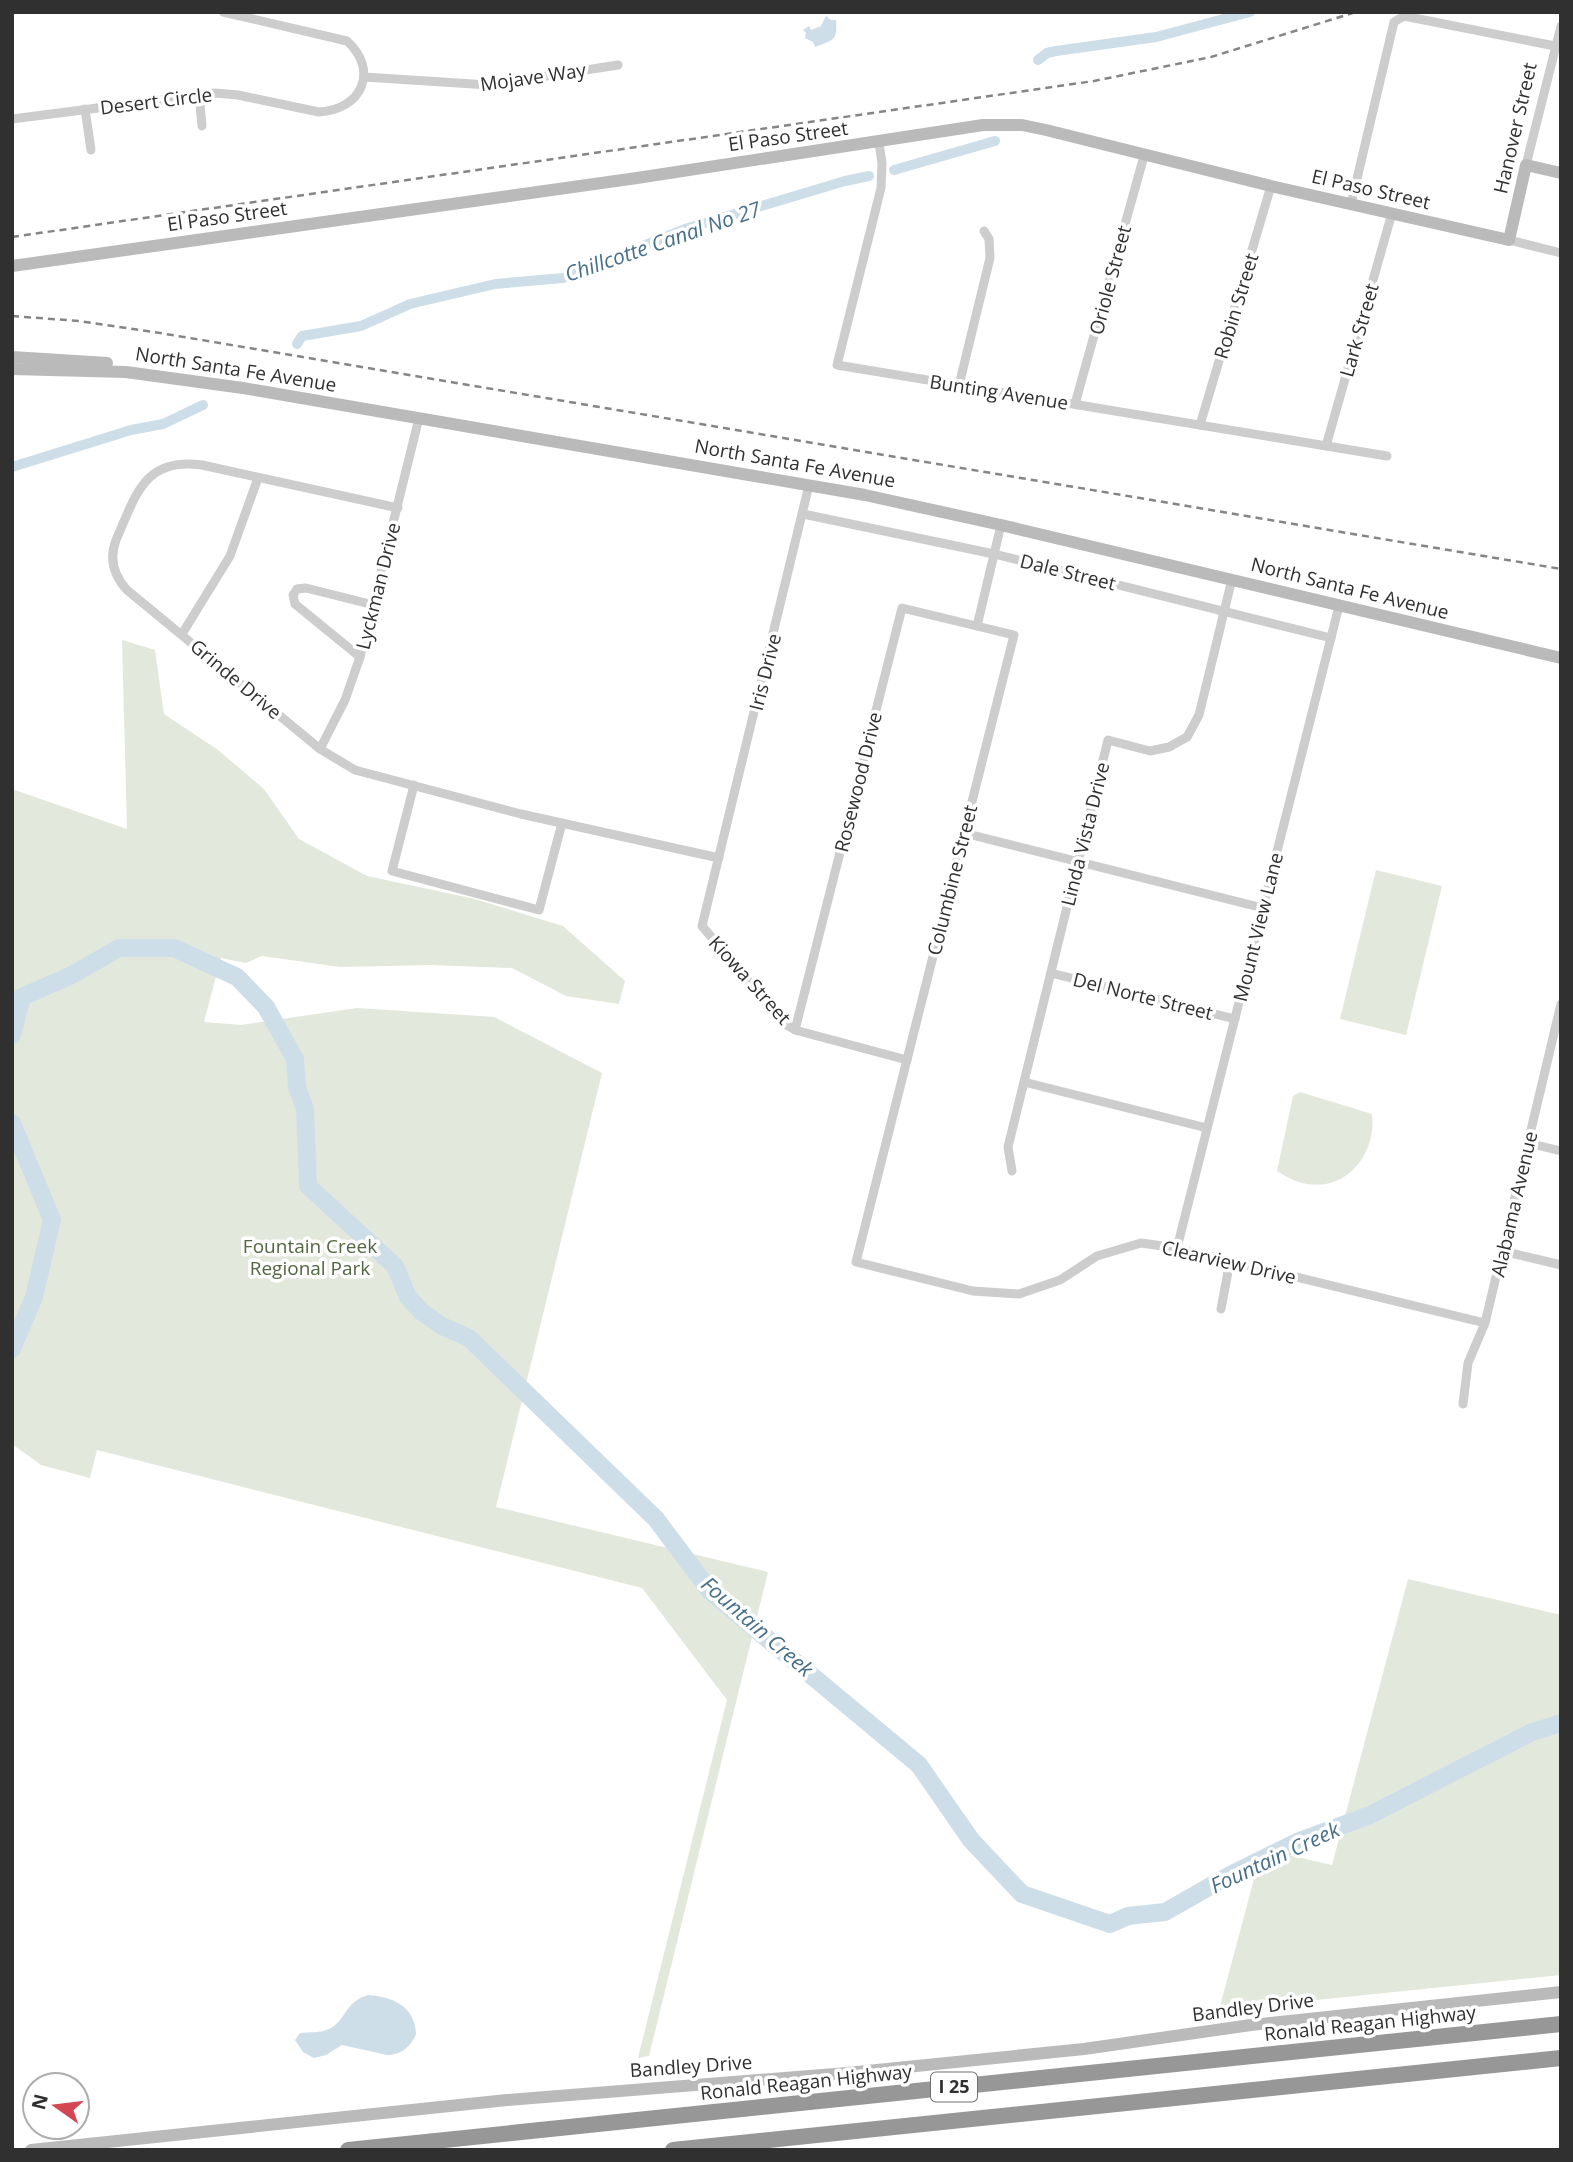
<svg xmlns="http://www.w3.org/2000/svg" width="1573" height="2162" viewBox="0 0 1573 2162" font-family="'Open Sans',sans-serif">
<rect width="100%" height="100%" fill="#fff"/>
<!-- green -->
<g fill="#e3e8dd">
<path d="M 122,640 L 155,650 L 164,714 L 218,750 L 264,789 L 299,839 L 367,876 L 475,899 L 563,926 L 625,981 L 619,1004 L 566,996 L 512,968 L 432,965 L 340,967 L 262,956 L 246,963 L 221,958 L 204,1022 L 241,1025 L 357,1008 L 494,1017 L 602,1073 L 496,1507 L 768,1572 L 649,2056 L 638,2058 L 727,1700 L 642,1588 L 97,1450 L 90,1478 L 41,1465 L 12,1444 L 12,789 L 127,829 Z"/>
<path d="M 1376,870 L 1442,886 L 1406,1035 L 1340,1019 Z"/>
<path d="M 1300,1092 L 1372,1114 C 1377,1152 1348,1191 1307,1184 C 1295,1182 1287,1177 1277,1171 L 1293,1096 Z"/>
<path d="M 1408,1579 L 1561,1615 L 1561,1975 L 1219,2010 L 1262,1849 L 1332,1865 Z"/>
</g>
<!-- water -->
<g fill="#cedee9">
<path d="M 826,16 L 831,20 L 836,20 C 838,41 833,40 815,47 L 813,42 L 805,38 L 806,33 L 803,30 L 809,26 L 811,30 L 821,26 Z"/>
<path d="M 368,1995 C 393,1997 415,2006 416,2034 C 411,2047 401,2055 387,2055 L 342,2045 L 326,2055 L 314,2058 L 303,2052 L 295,2040 L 300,2033 C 309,2032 320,2033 329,2029 C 347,2020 344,2002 368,1995 Z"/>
</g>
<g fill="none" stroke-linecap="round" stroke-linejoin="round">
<!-- canal -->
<g stroke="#cedee9" stroke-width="10">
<path d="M 1038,60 L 1047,53 L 1056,51 L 1156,37 L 1250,12"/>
<path d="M 894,170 L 995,141"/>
<path d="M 297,344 L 302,336 L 361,326 L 410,304 L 495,284 L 563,278 L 688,228 L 845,181 L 869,176"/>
<path d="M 12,467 L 131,430 L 163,424 L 203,405"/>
</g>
<!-- river -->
<g stroke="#cedee9" stroke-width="18">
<path d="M 12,1035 L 22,997 L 70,976 L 119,948 L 174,948 L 237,977 L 266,1007 L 295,1059 L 297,1087 L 305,1109 L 308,1186 L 395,1266 L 408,1297 L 422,1312 L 442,1326 L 469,1338 L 656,1519 L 710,1591 L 919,1765 L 971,1840 L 1022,1894 L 1110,1924 L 1128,1916 L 1165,1912 L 1230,1875 L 1297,1842 L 1370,1815 L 1532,1732 L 1561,1723"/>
<path d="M 12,1123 L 52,1220 L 34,1297 L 12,1349"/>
</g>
<!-- street -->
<g stroke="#cdcdcd" stroke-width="9">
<path d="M 364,77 L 489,85 L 618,65"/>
<path d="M 199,94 L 202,126"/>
<path d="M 85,109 L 91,150"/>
<path d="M 12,119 L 215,93 L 238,95 L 319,112 C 361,110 380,71 347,41 L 223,12"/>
<path d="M 879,143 L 882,163 L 881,188 L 837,365 L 1387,456"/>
<path d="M 1526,165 L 1561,26"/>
<path d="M 1351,204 L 1394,22 L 1404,16 L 1555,46"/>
<path d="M 1509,240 L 1561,253"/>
<path d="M 959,385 L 990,258 L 989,239 L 984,231"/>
<path d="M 1075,404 L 1144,156"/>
<path d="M 1200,425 L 1271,186"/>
<path d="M 1326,446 L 1392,213"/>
<path d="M 809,485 L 702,926 L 785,1024 L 795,1030 L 907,1060"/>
<path d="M 398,508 L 202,465 C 144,457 136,495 116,540 C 109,559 114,576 127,590 L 320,749 L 355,770 L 521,814 L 719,858"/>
<path d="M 803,514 L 994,554 L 1331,638"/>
<path d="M 977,626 L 1001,525"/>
<path d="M 182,634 L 230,556 L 258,478"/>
<path d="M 360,657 L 295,604 L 293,595 L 297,589 L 306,588 L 374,605"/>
<path d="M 320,749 L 345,700 L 360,657 L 419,418"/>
<path d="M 414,785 L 392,871 L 539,910 L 562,823"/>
<path d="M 964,833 L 1263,908"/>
<path d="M 1051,973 L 1235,1019"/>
<path d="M 795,1030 L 902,608 L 1014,635 L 856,1262 L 973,1291 L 1019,1294 L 1060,1280 L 1097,1256 L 1141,1243 L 1177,1248 L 1485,1323"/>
<path d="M 1024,1082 L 1207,1128"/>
<path d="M 1528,1143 L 1561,1151"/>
<path d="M 1012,1171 L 1008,1147 L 1108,740 L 1150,751 L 1169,747 L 1187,737 L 1199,715 L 1232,579"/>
<path d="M 1177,1248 L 1339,606"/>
<path d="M 1502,1251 L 1561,1265"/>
<path d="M 1221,1309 L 1230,1261"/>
<path d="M 1463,1404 L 1468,1363 L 1485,1323 L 1561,1004"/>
</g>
<!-- secondary -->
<g stroke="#bababa" stroke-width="12">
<path d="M 12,266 L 637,178 L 983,125 L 1022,125 L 1046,130 L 1271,186 L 1509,240 L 1526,165 L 1561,173"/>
<path d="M 12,357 L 107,363"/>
<path d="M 12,369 L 126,372 L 243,388 L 865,495 L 1001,525 L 1561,658"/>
<path d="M 31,2150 L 507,2100 L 847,2073 L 1084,2049 L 1251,2025 L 1561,1992"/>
</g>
<!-- highway -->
<g stroke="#979797" stroke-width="16">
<path d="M 348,2150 L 1561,2024"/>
<path d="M 673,2150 L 1561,2058"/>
</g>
<!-- rail -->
<g stroke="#858585" stroke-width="2.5" stroke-dasharray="7 5" stroke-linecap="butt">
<path d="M 12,237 L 1094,81 L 1211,57 L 1356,12"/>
<path d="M 12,316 L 79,321 L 160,333 L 1561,569"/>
</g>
</g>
<g text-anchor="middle" stroke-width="7" stroke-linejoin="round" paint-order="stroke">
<!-- shield labels -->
<rect fill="#fff" stroke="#6e6e6e" stroke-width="2" x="931" y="2072.5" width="46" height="29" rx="5"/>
<g font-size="18" font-weight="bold" fill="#303030">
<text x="954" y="2093">I 25</text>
</g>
<!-- street labels -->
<g font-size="19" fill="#303030" stroke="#fff">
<text transform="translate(533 77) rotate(-8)" y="7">Mojave Way</text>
<text transform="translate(156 101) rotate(-7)" y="7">Desert Circle</text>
<text transform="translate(1515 128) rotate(-77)" y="7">Hanover Street</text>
<text transform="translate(788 136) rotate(-8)" y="7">El Paso Street</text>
<text transform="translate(1371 189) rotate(13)" y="7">El Paso Street</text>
<text transform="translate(227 216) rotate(-8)" y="7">El Paso Street</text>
<text transform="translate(1110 280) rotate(-75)" y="7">Oriole Street</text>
<text transform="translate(1236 306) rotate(-73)" y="7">Robin Street</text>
<text transform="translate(1359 330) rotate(-74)" y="7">Lark Street</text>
<text transform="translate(236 369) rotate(9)" y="7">North Santa Fe Avenue</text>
<text transform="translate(999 392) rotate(9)" y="7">Bunting Avenue</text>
<text transform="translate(795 463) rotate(10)" y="7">North Santa Fe Avenue</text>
<text transform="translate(1068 572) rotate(14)" y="7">Dale Street</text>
<text transform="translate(378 586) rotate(-76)" y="7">Lyckman Drive</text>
<text transform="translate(1350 588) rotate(14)" y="7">North Santa Fe Avenue</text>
<text transform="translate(765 672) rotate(-76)" y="7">Iris Drive</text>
<text transform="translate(236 679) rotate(40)" y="7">Grinde Drive</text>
<text transform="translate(858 782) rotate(-76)" y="7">Rosewood Drive</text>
<text transform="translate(1085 834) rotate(-76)" y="7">Linda Vista Drive</text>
<text transform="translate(952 880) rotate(-76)" y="7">Columbine Street</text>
<text transform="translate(1258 927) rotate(-76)" y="7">Mount View Lane</text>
<text transform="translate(750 980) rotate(48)" y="7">Kiowa Street</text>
<text transform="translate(1143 996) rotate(14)" y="7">Del Norte Street</text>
<text transform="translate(1514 1204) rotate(-77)" y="7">Alabama Avenue</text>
<text transform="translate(1229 1262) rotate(13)" y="7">Clearview Drive</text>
<text transform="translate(1253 2007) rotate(-7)" y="7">Bandley Drive</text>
<text transform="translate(1370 2023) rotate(-6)" y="7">Ronald Reagan Highway</text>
<text transform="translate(691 2066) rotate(-4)" y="7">Bandley Drive</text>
<text transform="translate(806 2082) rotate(-6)" y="7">Ronald Reagan Highway</text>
</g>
<!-- park labels -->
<g font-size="19" fill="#536742" stroke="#fff">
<text x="310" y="1253">Fountain Creek<tspan x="310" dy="22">Regional Park</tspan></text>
</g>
<!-- water labels -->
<g font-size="21" font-style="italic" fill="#476f89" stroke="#fff">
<text transform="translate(663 242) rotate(-19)" y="7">Chillcotte Canal No 27</text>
<text transform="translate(757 1627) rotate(41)" y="7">Fountain Creek</text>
<text transform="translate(1275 1858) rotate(-25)" y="7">Fountain Creek</text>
</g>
</g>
<!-- border -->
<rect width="1573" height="2162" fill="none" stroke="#303030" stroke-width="28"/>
<!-- north arrow -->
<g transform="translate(56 2106) rotate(284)"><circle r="33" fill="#ffffff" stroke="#acacac" stroke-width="2"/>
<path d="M0-5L12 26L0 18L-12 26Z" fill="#d24752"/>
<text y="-10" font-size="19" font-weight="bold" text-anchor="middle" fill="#303030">N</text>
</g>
</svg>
